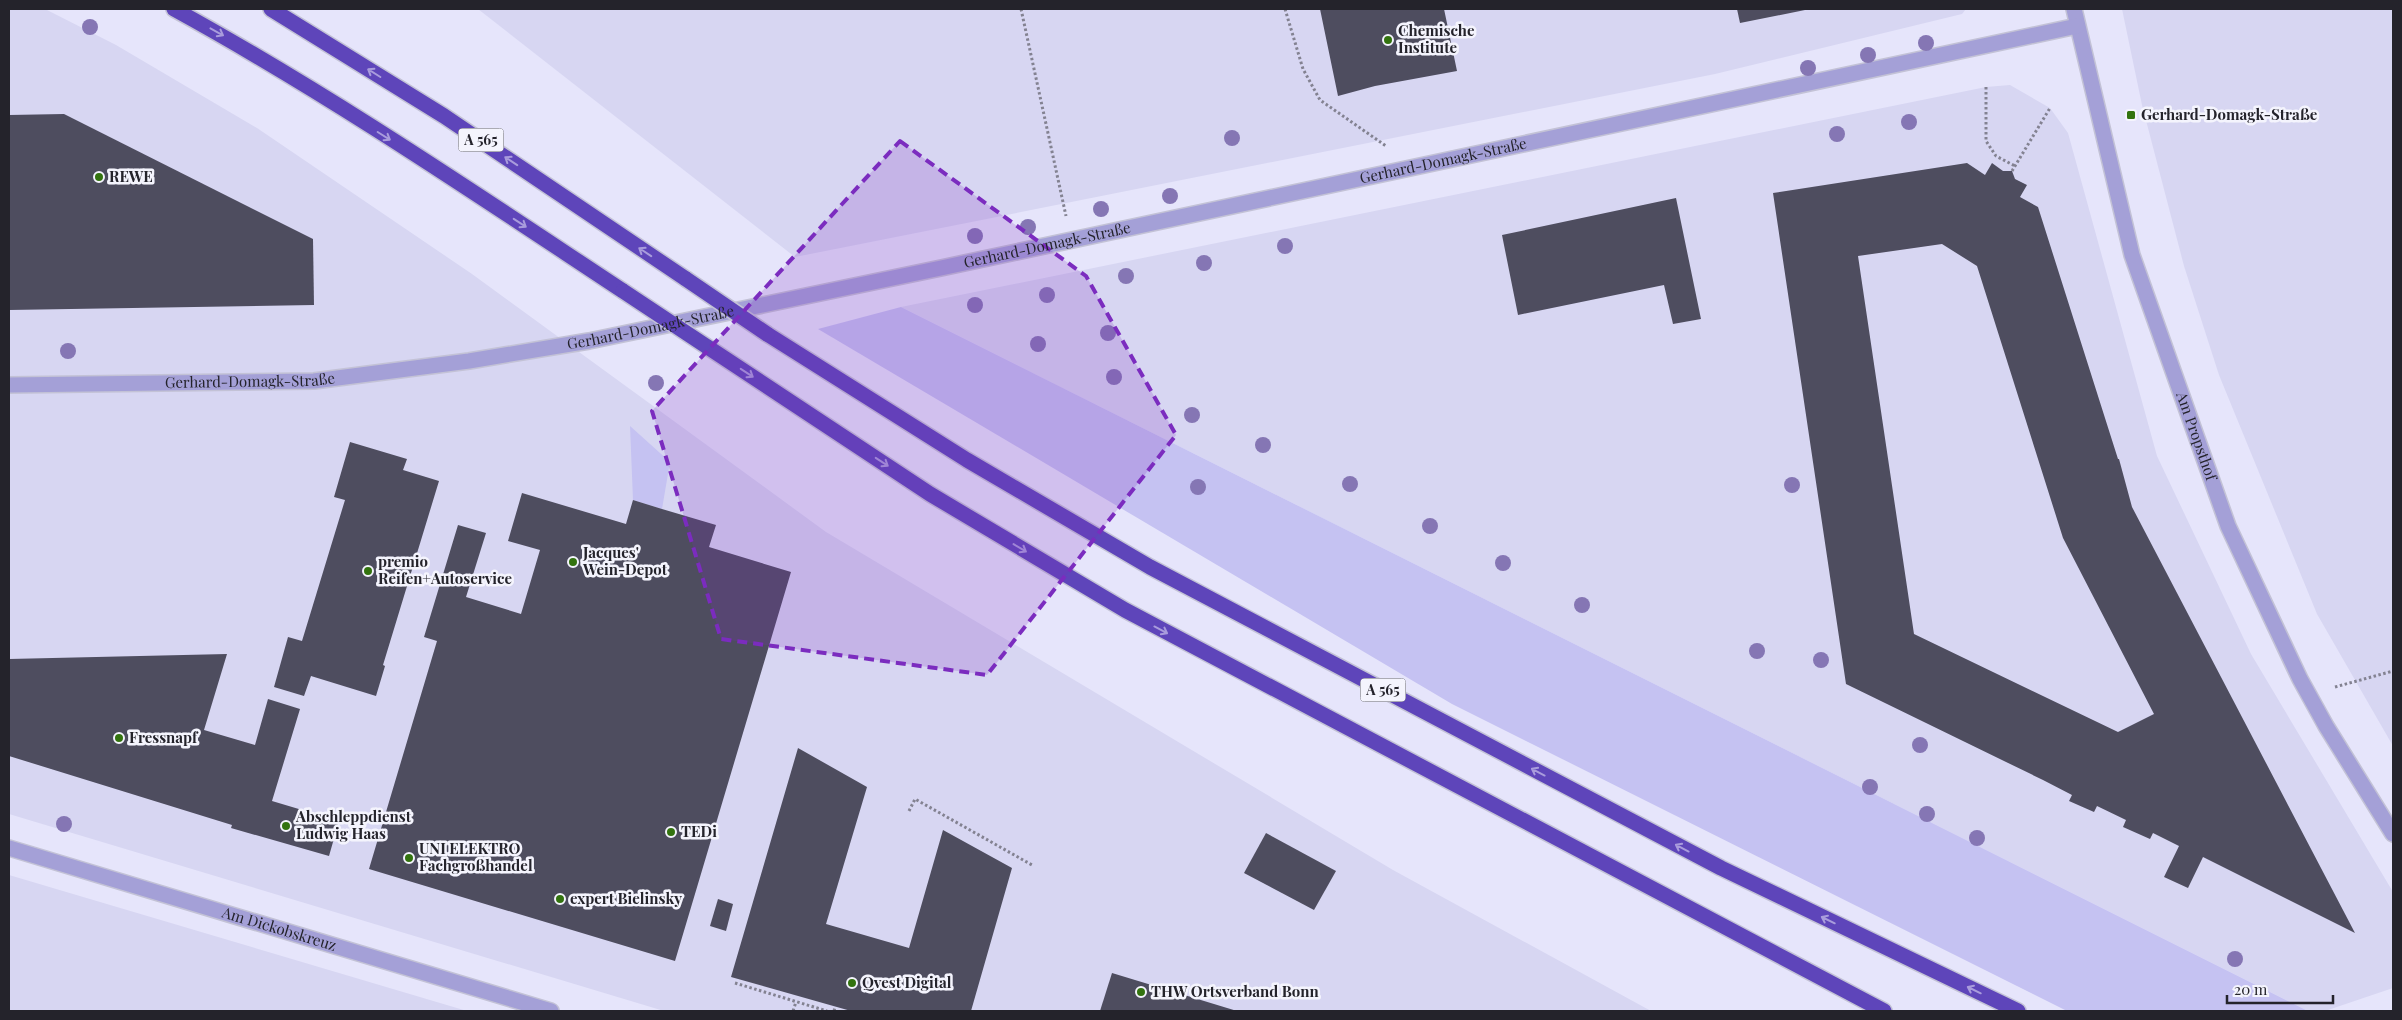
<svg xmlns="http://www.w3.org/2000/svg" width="2402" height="1020" viewBox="0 0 2402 1020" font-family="'Playfair Display',serif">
<rect width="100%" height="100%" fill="#e6e5fb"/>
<!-- built -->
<g fill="#d7d6f2">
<path d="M 9,9 L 45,9 L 116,45 L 257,128 L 472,274 L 826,532 L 1393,870 L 1651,1011 L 664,1011 L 9,814 Z"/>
<path d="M 478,9 L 1966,9 L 1962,14 L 1715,74 L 795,257 Z"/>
<path d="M 2122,9 L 2393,9 L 2393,746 L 2317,614 L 2219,375 L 2184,266 L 2142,105 Z"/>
<path d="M 2010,85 L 2050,108 L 2068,133 L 2157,456 L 2251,654 L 2393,892 L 2393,988 L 2325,1011 L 2308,1011 L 901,307 L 1986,87 Z"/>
<path d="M 9,875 L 467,1011 L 9,1011 Z"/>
</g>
<!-- green -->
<g fill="#c5c2f2">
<path d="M 901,307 L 2308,1011 L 2067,1011 L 1452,704 L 818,329 Z"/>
<path d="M 630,426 L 670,462 L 662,509 L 633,500 Z"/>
</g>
<!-- building -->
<g fill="#4e4d5f" fill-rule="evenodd">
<path d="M 1320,9 L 1444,9 L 1457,71 L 1375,86 L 1338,96 Z"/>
<path d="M 1737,9 L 1805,9 L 1805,10 L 1740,23 Z"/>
<path d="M 64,114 L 313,239 L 314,305 L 9,310 L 9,115 Z"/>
<path d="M 1967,163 L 1985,175 L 1992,163 L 2003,171 L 2012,171 L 2015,179 L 2027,185 L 2020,197 L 2038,207 L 2118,459 L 2119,459 L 2132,507 L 2355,933 L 2203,857 L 2188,888 L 2164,877 L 2179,846 L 2153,833 L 2150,839 L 2123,827 L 2126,820 L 2097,806 L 2094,812 L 2069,801 L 2072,795 L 2043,780 L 1846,684 L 1773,193 ZM 1942,244 L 1977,266 L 2063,538 L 2154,714 L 2118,732 L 1914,634 L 1858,256 Z"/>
<path d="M 1676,198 L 1701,319 L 1673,324 L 1664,285 L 1518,315 L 1502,235 Z"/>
<path d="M 350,442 L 407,459 L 403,470 L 439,481 L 383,665 L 385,666 L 376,696 L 311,676 L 304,696 L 274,687 L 288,637 L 302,641 L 345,500 L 334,497 Z"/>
<path d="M 522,493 L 626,524 L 633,500 L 662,509 L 716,525 L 709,547 L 791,572 L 675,961 L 369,869 L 437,641 L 424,637 L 458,525 L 486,533 L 466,597 L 521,614 L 540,550 L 508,541 Z"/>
<path d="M 227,654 L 204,730 L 255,745 L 268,699 L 300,709 L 272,801 L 339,821 L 329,856 L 231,828 L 232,825 L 9,756 L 9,659 Z"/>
<path d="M 798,748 L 867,787 L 826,924 L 909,948 L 943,830 L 1012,868 L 971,1011 L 851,1011 L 731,977 Z"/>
<path d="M 1266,833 L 1336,871 L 1314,910 L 1244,873 Z"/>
<path d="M 718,899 L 733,904 L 726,931 L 710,926 Z"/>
<path d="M 1112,973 L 1237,1011 L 1100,1011 Z"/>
</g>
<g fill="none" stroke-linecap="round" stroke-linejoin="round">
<!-- minor casing -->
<g stroke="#c3c2d6" stroke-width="18">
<g id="minor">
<path id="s1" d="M 2074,9 L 2132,255 L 2228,526 L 2300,679 L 2326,726 L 2393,834"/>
<path id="s2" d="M 9,385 L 314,381 L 469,361 L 589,341 L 941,268 L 2077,26"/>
<path id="s3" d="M 9,848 L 551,1011"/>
</g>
</g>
<!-- highway casing -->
<g stroke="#c3c2d6" stroke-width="18">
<g id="highway">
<path d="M 174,9 C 329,94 476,194 623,291"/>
<path d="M 271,9 L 444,116 L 686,279"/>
<path d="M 767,334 L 967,460 L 1150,567 L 1721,868 L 2018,1011"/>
<path d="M 706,346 L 930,494 L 1125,610 L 1884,1011"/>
</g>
</g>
<!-- path -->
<g stroke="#838291" stroke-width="3" stroke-dasharray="2.5 2.5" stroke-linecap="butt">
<path d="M 1021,9 L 1066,216"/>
<path d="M 1285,9 L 1303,69 L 1320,100 L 1386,146"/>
<path d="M 1986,87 L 1986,141 L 1996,156 L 2015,166"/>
<path d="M 2012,171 L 2050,108"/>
<path d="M 2335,687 L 2393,671"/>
<path d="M 909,811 L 915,799 L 1032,865"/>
<path d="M 735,983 L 827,1011"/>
<path d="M 793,1011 L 796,1002"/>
<path d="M 834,1011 L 835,1007"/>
</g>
<!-- minor -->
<use href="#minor" stroke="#a4a0d7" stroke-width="15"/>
<!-- highway -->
<use href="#highway" stroke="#5e45ba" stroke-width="15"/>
<!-- highway-bridge casing -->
<g stroke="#c3c2d6" stroke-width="18" stroke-linecap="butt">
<g id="highway-bridge">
<path d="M 686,279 L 767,334"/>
<path d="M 623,291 L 706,346"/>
</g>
</g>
<!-- highway-bridge -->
<use href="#highway-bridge" stroke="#5e45ba" stroke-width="15"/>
</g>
<!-- trees -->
<g fill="#8576b4">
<circle cx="90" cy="27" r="8"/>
<circle cx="1926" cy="43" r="8"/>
<circle cx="1868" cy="55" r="8"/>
<circle cx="1808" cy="68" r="8"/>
<circle cx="1909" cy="122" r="8"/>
<circle cx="1837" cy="134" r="8"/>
<circle cx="1232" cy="138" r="8"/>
<circle cx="1170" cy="196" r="8"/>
<circle cx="1101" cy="209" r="8"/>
<circle cx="1028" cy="227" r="8"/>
<circle cx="975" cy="236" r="8"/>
<circle cx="1285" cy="246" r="8"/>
<circle cx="1204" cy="263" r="8"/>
<circle cx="1126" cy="276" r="8"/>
<circle cx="1047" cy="295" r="8"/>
<circle cx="975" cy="305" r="8"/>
<circle cx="1108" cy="333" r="8"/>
<circle cx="1038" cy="344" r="8"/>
<circle cx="68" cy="351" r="8"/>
<circle cx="1114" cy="377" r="8"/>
<circle cx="656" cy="383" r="8"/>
<circle cx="1192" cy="415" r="8"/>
<circle cx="1263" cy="445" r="8"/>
<circle cx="1350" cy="484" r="8"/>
<circle cx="1792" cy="485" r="8"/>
<circle cx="1198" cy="487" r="8"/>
<circle cx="1430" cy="526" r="8"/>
<circle cx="1503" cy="563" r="8"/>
<circle cx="1582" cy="605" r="8"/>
<circle cx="1757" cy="651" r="8"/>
<circle cx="1821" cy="660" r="8"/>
<circle cx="1920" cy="745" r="8"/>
<circle cx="1870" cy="787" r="8"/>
<circle cx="1927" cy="814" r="8"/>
<circle cx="64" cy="824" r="8"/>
<circle cx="1977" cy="838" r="8"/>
<circle cx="2235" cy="959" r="8"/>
</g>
<!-- one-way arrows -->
<defs><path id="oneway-shaft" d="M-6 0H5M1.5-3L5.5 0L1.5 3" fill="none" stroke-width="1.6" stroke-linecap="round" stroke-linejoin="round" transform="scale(1.25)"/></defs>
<g stroke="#a99cdc">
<use href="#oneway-shaft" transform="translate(217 32) rotate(29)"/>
<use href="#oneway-shaft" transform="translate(374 73) rotate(-148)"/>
<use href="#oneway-shaft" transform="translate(384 136) rotate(32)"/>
<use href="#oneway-shaft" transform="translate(511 161) rotate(-146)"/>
<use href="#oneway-shaft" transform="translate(520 223) rotate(33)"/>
<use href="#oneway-shaft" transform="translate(645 252) rotate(-146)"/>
<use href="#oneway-shaft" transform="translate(747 373) rotate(33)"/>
<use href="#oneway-shaft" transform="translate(882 462) rotate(33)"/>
<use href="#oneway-shaft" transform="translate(1020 548) rotate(31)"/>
<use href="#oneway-shaft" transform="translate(1161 630) rotate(28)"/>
<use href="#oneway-shaft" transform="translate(1538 772) rotate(-152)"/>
<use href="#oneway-shaft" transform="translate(1682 848) rotate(-152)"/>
<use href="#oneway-shaft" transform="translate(1828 920) rotate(-154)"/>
<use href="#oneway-shaft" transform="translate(1974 990) rotate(-154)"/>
</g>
<!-- marked area -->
<path fill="#7b2cbf" fill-opacity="0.2" stroke="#7b2cbf" stroke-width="4" stroke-dasharray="10 6" stroke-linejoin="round" d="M 900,141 L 1086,276 L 1176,435 L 987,675 L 721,639 L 652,411 Z"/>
<!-- markers -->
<g fill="#33730f" stroke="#f4f4fd" stroke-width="2">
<circle cx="1388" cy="40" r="5"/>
<rect x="2126" y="110" width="10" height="10" rx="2.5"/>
<circle cx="99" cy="177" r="5"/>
<circle cx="573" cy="562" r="5"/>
<circle cx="368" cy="571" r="5"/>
<circle cx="119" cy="738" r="5"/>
<circle cx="286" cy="826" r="5"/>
<circle cx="671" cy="832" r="5"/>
<circle cx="409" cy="858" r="5"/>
<circle cx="560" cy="899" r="5"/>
<circle cx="852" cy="983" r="5"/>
<circle cx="1141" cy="992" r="5"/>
</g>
<g text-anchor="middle" stroke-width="5" stroke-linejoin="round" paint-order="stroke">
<!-- shield labels -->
<g fill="#f4f4fd" stroke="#62626a" stroke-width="1">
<rect x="458.5" y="128.5" width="45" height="23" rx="4"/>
<rect x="1360.5" y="678.5" width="45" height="23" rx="4"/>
</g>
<g font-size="14" font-weight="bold" fill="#24232b">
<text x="481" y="145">A 565</text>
<text x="1383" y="695">A 565</text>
</g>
<!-- poi labels -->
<g font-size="15" font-weight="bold" fill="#24232b" stroke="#f4f4fd" text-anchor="start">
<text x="1398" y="36">Chemische<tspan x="1398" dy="17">Institute</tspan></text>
<text x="2141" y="120">Gerhard-Domagk-Straße</text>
<text x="109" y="182">REWE</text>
<text x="583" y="558">Jacques'<tspan x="583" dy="17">Wein-Depot</tspan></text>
<text x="378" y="567">premio<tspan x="378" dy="17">Reifen+Autoservice</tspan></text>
<text x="129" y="743">Fressnapf</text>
<text x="296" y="822">Abschleppdienst<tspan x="296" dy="17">Ludwig Haas</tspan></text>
<text x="681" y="837">TEDi</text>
<text x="419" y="854">UNI ELEKTRO<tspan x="419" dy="17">Fachgroßhandel</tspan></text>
<text x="570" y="904">expert Bielinsky</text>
<text x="862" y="988">Qvest Digital</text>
<text x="1151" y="997">THW Ortsverband Bonn</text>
</g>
<!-- street labels -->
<g font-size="15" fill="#24232b" stroke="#f4f4fd">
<text dy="5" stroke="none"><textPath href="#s2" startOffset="1456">Gerhard-Domagk-Straße</textPath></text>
<text dy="5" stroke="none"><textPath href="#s2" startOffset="1051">Gerhard-Domagk-Straße</textPath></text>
<text dy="5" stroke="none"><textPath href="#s2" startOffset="646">Gerhard-Domagk-Straße</textPath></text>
<text dy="5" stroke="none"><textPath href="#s2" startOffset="241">Gerhard-Domagk-Straße</textPath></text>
<text dy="5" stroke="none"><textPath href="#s1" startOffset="445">Am Propsthof</textPath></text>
<text dy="5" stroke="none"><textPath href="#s3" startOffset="282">Am Dickobskreuz</textPath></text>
</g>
</g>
<!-- border -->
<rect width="2402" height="1020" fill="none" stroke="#24232b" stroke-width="20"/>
<!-- scale -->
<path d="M2227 995v8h106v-8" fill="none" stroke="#24232b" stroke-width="2.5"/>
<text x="2234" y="995" font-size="15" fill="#24232b" stroke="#f4f4fd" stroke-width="4" paint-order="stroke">20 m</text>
</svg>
